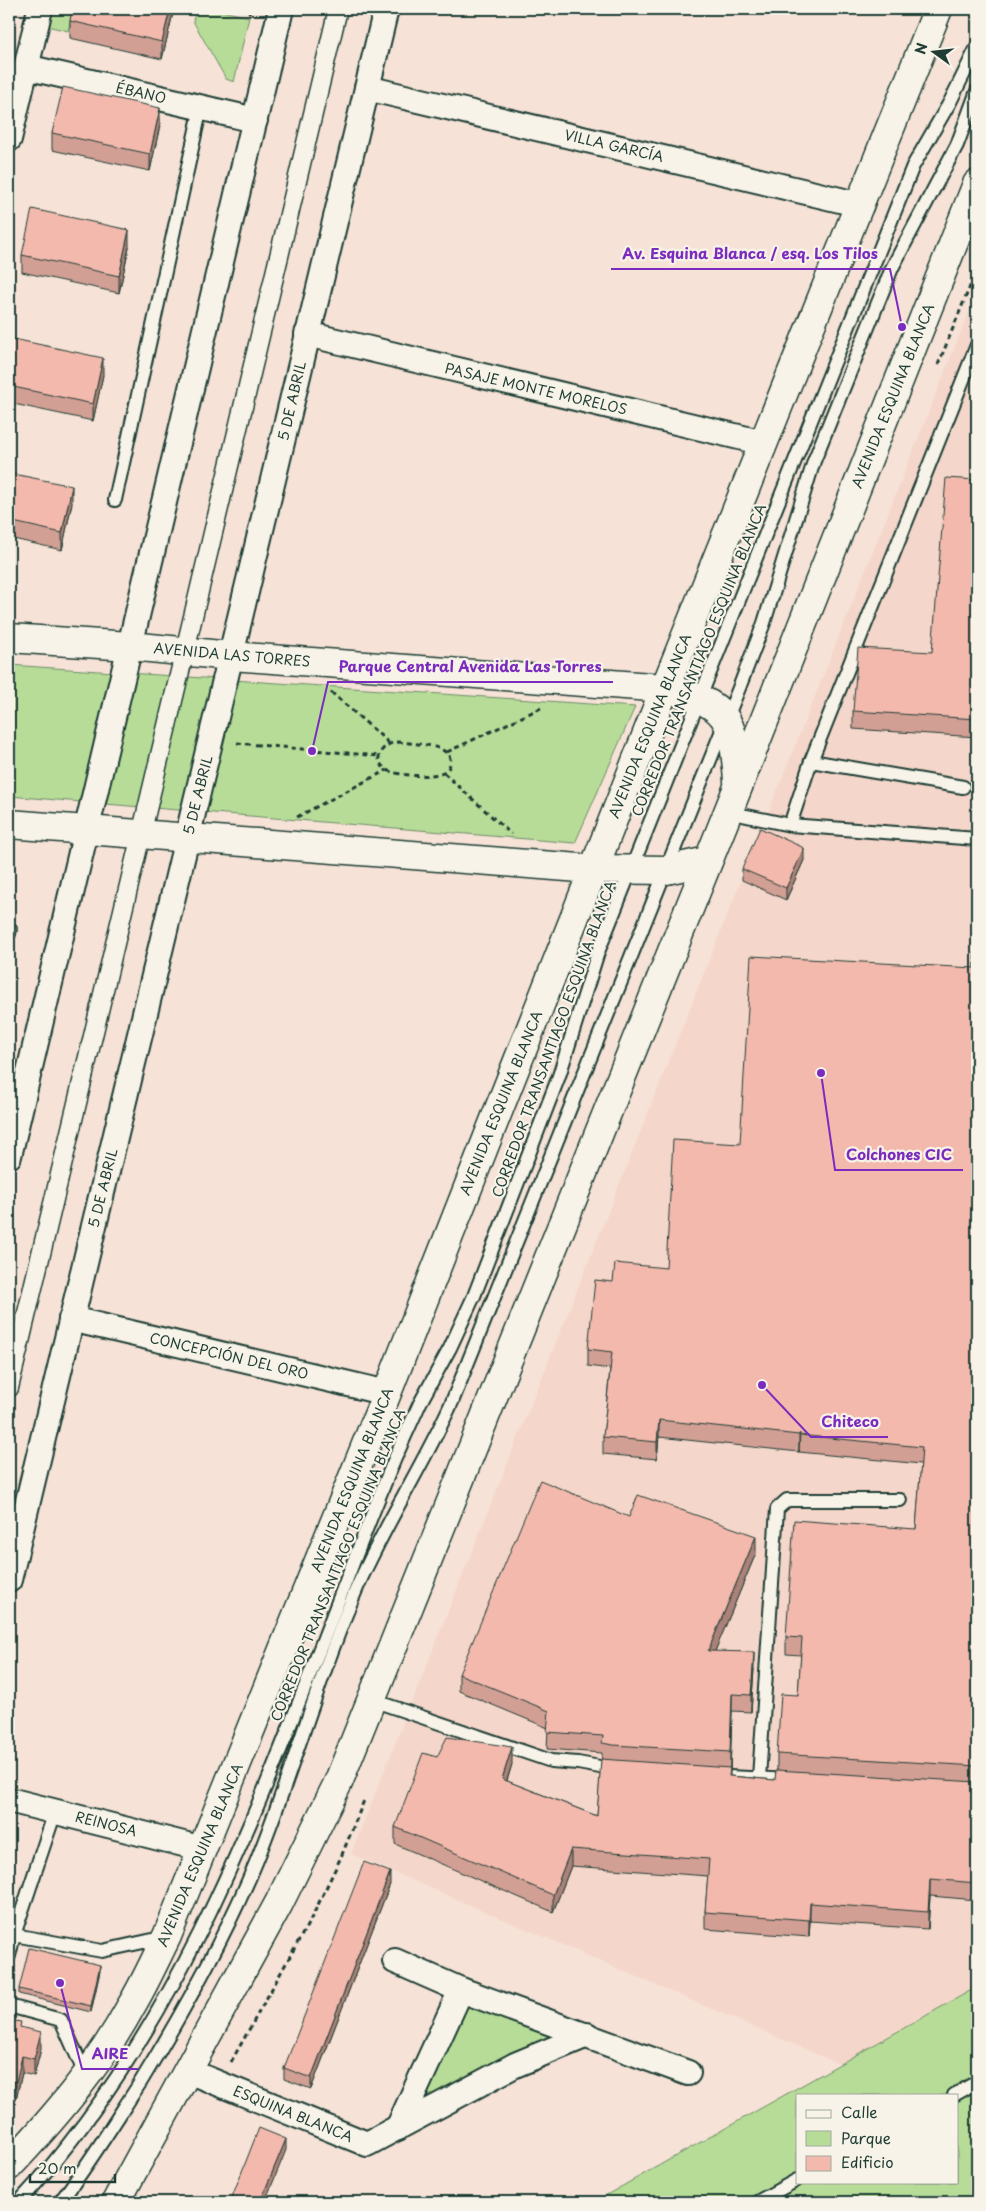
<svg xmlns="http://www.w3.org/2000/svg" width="986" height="2211" viewBox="0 0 986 2211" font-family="'Playpen Sans',sans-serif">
<rect width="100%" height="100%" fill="#f6e2d6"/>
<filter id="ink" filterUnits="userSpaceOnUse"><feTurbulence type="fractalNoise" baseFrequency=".02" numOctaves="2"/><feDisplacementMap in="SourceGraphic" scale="10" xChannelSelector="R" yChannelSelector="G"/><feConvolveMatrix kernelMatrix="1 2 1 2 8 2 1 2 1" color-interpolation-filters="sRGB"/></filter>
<g filter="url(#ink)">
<!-- built -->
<path fill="#f5d6ca" d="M 977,292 L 977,1987 L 840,2064 L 351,1854 Z"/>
<!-- green -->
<g fill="#b7dc98" stroke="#6b8c66" fill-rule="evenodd">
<path d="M 47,9 L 73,9 L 68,31 L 43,25 Z"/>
<path d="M 196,9 L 213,9 L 249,17 L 234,82 L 226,79 L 193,21 Z"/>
<path d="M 9,665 L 635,707 L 575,843 L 9,796 Z"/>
<path d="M 977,1987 L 977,2202 L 594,2202 ZM 797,2095 L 957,2095 L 957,2182 L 797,2182 Z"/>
<path d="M 468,2005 L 557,2033 L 423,2105 Z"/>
</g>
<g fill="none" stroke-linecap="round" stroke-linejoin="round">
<!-- service casing -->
<g stroke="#1f3d34" stroke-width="16">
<g id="service">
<path d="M 115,500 L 201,107"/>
<path d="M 811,761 L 963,787"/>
<path d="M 728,812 L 790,825 L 977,839"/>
<path d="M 790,825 L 811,761 L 977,345"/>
<path d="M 9,934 L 10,929"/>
<path d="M 372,1700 L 551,1761 L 578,1763 L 616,1770"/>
<path d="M 729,1777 L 791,1780"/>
<path d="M 759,1778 L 777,1509 L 787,1500 L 900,1500"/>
<path d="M 55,1812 L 14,1935 L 102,1951 L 166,1937"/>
<path d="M 9,1956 L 14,1935"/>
<path d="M 9,2006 L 61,2020 L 86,2076"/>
<path d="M 954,2095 L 977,2082"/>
<path d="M 19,2202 C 213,1994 288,1712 396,1456 L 420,1403 L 450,1348 L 474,1296 L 559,1076 L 598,952 L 913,166 L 950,102 L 977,47"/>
<path d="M 60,2202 C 89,2164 114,2123 140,2083 C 184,2011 225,1938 257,1860 C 293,1771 318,1678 356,1590 C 384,1525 423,1466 452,1402 L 739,688 L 764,623 L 814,461 L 892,268 L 957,145 L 977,91"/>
<path d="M 757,2202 L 797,2180"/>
</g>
</g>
<!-- pedestrian casing -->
<g stroke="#1f3d34" stroke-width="21">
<path id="pedestrian" d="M 9,1388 L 338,9"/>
</g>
<!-- minor casing -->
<g stroke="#1f3d34" stroke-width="28">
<g id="minor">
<path d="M 26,67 L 255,120"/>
<path d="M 367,88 L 861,205"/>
<path d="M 9,139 L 40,9"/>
<path d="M 307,334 L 764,443"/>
<path d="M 9,1156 L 281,9"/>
<path d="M 71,1319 L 387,1393"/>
<path d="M 9,1580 L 386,9"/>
<path d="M 9,1800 L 203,1849"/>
<path d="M 395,1961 L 461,1990 L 688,2073"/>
<path d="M 188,2071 L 367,2144 L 515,2065 L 587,2035"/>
<path d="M 398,2128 L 461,1990"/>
</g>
</g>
<!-- tertiary casing -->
<g stroke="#1f3d34" stroke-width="31">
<g id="tertiary">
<path d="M 9,638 L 130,646 L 231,656 L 665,688"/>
<path d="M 9,824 L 593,869"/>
</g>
</g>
<!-- primary casing -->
<g stroke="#1f3d34" stroke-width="31">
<g id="primary">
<path d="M 665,688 C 729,705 733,716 738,781"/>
<path d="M 593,869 L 666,870 L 708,861"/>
<path d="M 9,2166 C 54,2118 98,2067 130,2008 C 144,1985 155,1960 167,1936 L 387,1393 L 665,688 L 938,9"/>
<path d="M 116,2202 L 279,1903 L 338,1783 L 738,787 L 977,184"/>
</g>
</g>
<!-- path -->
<g stroke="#1f3d34" stroke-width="3" stroke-dasharray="5 4" stroke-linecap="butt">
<path d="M 248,9 L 251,15"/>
<path d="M 938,365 L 977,269"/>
<path d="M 331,692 L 389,743"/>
<path d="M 398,742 C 411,744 459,743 449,767 C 443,780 397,776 387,770 C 370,759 383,743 398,742 Z"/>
<path d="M 237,743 L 379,756"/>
<path d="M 447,752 L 541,708"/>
<path d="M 444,773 L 511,834"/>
<path d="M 297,817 L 387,770"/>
<path d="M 231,2062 L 313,1915 L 341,1857 L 365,1798"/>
</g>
<!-- service -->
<use href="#service" stroke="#f7f3e8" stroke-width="12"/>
<!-- pedestrian -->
<use href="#pedestrian" stroke="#f7f3e8" stroke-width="18"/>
<!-- minor -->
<use href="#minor" stroke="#f7f3e8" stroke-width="24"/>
<!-- tertiary -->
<use href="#tertiary" stroke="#f7f3e8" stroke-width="28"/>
<!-- primary -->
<use href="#primary" stroke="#f7f3e8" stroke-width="28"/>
</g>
<!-- wall -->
<g fill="#d29f95" stroke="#1f3d34">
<path d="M 174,9 L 162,59 L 70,38 L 70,21 Z"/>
<path d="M 160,125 L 150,171 L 52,150 L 52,133 Z"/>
<path d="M 129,247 L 119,293 L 22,272 L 22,255 Z"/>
<path d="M 9,338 L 103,375 L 93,421 L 9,403 Z"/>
<path d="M 9,473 L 72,503 L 62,550 L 9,538 Z"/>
<path d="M 977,480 L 977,737 L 853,729 L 853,711 L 932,652 Z"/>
<path d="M 804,860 L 786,900 L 742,880 L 742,869 Z"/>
<path d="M 977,927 L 977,1900 L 930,1896 L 928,1929 L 810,1921 L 809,1937 L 705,1929 L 705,1912 L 708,1876 L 571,1866 L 553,1912 L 395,1844 L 395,1827 L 437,1757 L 512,1764 L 507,1781 L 597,1816 L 602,1753 L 547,1749 L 548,1728 L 459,1691 L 459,1674 L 629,1517 L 756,1553 L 715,1651 L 754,1669 L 751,1712 L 732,1711 L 730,1776 L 775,1780 L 777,1770 L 777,1754 L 798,1695 L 801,1655 L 786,1654 L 786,1637 L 916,1529 L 921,1464 L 799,1452 L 799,1450 L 799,1452 L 659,1437 L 657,1459 L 603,1454 L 603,1437 L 610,1369 L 588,1366 L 588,1349 L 613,1282 L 666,1268 L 740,1144 L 974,968 Z"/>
<path d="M 390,1884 L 311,2089 L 284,2079 L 284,2068 Z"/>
<path d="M 100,1971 L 91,2012 L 19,1994 L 19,1989 Z"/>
<path d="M 9,2020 L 21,2028 L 41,2049 L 34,2076 L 22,2073 L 16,2099 L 9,2097 Z"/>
</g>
<!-- shaded-wall -->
<g fill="#ab8279" stroke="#1f3d34">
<path d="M 170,9 L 174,9 L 162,59 L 162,42 Z"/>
<path d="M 160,108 L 160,125 L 150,171 L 150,154 Z"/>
<path d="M 129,230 L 129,247 L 119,293 L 119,276 Z"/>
<path d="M 103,358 L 103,375 L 93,421 L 93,404 Z"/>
<path d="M 72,486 L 72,503 L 62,550 L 62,533 Z"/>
<path d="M 804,848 L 804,860 L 786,900 L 786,888 Z"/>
<path d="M 659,1420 L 659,1437 L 657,1459 L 657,1442 Z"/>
<path d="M 800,1433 L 799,1450 L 799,1452 L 799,1435 Z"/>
<path d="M 756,1536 L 756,1553 L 708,1668 L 708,1651 Z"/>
<path d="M 754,1652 L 754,1669 L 751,1712 L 751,1695 Z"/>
<path d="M 732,1694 L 732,1711 L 730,1769 L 730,1752 Z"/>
<path d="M 512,1747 L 512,1764 L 502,1796 L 502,1779 Z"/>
<path d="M 571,1849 L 571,1866 L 553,1912 L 553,1895 Z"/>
<path d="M 390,1872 L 390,1884 L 311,2089 L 311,2078 Z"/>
<path d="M 930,1879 L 930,1896 L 928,1929 L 928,1912 Z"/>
<path d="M 810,1903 L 810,1921 L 809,1937 L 809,1920 Z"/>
<path d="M 100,1965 L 100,1971 L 91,2012 L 91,2006 Z"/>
<path d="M 41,2032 L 41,2049 L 34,2076 L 34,2059 Z"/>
<path d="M 22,2056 L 22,2073 L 16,2099 L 16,2082 Z"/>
<path d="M 286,2139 L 286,2150 L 265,2202 L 260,2202 Z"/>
</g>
<!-- building -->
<g fill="#f4b9ad" stroke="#1f3d34">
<path d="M 72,9 L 170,9 L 162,42 L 70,21 Z"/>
<path d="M 63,87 L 160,108 L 150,154 L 52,133 Z"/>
<path d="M 32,209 L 129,230 L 119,276 L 22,255 Z"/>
<path d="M 9,338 L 103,358 L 93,404 L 9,386 Z"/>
<path d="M 9,473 L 72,486 L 62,533 L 9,521 Z"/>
<path d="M 946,478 L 977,480 L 977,719 L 853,711 L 858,648 L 932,652 Z"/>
<path d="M 760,828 L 804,848 L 786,888 L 742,869 Z"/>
<path d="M 977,927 L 977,1766 L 777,1754 L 781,1694 L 798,1695 L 802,1638 L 786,1637 L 794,1520 L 916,1529 L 922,1447 L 799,1435 L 800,1433 L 799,1435 L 659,1420 L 657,1442 L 603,1437 L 612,1352 L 588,1349 L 595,1280 L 613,1282 L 615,1263 L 666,1268 L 673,1140 L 740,1144 L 751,956 L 974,968 Z"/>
<path d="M 540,1480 L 629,1517 L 638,1495 L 756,1536 L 708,1651 L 754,1652 L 751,1695 L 732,1694 L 730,1752 L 613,1745 L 602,1743 L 603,1736 L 547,1732 L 549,1711 L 459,1674 Z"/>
<path d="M 447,1737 L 512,1747 L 502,1779 L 597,1816 L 601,1759 L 730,1768 L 729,1776 L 775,1780 L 776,1770 L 977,1782 L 977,1883 L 930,1879 L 928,1912 L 810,1903 L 809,1920 L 705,1912 L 709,1859 L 571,1849 L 553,1895 L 395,1827 L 423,1753 L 437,1757 Z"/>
<path d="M 364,1862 L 390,1872 L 311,2078 L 284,2068 Z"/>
<path d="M 29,1948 L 100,1965 L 91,2006 L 19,1989 Z"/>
<path d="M 9,2020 L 21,2022 L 20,2027 L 41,2032 L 34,2059 L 22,2056 L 16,2082 L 9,2080 Z"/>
<path d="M 259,2128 L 286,2139 L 260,2202 L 230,2202 Z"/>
</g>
</g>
<g text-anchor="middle" stroke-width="4.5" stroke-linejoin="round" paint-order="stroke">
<!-- street labels -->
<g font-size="14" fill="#1f3d34" stroke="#f7f3e8">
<text transform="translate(141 93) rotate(13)" y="5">ÉBANO</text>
<text transform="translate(614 146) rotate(13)" y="5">VILLA GARCÍA</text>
<text transform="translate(536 389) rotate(13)" y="5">PASAJE MONTE MORELOS</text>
<text transform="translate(893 396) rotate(-68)" y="5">AVENIDA ESQUINA BLANCA</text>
<text transform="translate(292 401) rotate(-77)" y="5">5 DE ABRIL</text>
<text transform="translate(232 655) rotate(5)" y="5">AVENIDA LAS TORRES</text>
<text transform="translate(699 660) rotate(-68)" y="5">CORREDOR TRANSANTIAGO ESQUINA BLANCA</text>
<text transform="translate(650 726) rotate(-68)" y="5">AVENIDA ESQUINA BLANCA</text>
<text transform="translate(198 795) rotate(-76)" y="5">5 DE ABRIL</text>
<text transform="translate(554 1039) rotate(-70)" y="5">CORREDOR TRANSANTIAGO ESQUINA BLANCA</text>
<text transform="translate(501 1103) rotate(-68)" y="5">AVENIDA ESQUINA BLANCA</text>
<text transform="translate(103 1188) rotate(-76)" y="5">5 DE ABRIL</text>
<text transform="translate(229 1356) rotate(13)" y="5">CONCEPCIÓN DEL ORO</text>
<text transform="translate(352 1480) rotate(-68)" y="5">AVENIDA ESQUINA BLANCA</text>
<text transform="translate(338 1565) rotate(-68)" y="5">CORREDOR TRANSANTIAGO ESQUINA BLANCA</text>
<text transform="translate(106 1824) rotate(14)" y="5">REINOSA</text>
<text transform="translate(200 1855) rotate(-67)" y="5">AVENIDA ESQUINA BLANCA</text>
<text transform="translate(293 2114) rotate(22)" y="5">ESQUINA BLANCA</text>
</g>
</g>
<!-- callouts -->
<path fill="none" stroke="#7b2cbf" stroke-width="2" d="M902 327L890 269H611M312 751L328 682H613M821 1073L835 1170H963M762 1385L811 1437H888M60 1983L82 2069H138"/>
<g fill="#7b2cbf" stroke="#f7f3e8" stroke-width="2">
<circle cx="902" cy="327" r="5"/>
<circle cx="312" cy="751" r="5"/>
<circle cx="821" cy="1073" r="5"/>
<circle cx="762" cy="1385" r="5"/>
<circle cx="60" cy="1983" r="5"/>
</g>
<g font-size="15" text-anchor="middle" font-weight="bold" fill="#7b2cbf" stroke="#f7f3e8" stroke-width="4.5" stroke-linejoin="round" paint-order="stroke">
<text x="750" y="259">Av. Esquina Blanca / esq. Los Tilos</text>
<text x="470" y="672">Parque Central Avenida Las Torres</text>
<text x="899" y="1160">Colchones CIC</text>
<text x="850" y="1427">Chiteco</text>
<text x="110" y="2059">AIRE</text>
</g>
<!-- margin -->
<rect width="986" height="2211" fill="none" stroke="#f7f3e8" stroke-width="30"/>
<rect x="15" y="15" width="956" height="2181" fill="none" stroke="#1f3d34" stroke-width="2" filter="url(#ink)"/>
<!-- legend -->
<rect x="796" y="2094" width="162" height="90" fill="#f7f3e8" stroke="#a1aaa0"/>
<rect x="806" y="2110" width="25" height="8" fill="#f7f3e8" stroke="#a1aaa0"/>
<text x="841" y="2118" font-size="15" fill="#1f3d34">Calle</text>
<rect x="806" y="2131" width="25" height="15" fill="#b7dc98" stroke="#a1aaa0"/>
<text x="841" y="2144" font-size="15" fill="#1f3d34">Parque</text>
<rect x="806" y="2156" width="25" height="15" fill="#f4b9ad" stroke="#a1aaa0"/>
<text x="841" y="2168" font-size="15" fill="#1f3d34">Edificio</text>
<!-- north arrow -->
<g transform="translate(934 52) rotate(285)" stroke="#f7f3e8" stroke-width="4" paint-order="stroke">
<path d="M0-4L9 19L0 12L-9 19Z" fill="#1f3d34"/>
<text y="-8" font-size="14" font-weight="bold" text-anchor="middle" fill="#1f3d34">N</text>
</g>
<!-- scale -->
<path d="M30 2174v8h85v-8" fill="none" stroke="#1f3d34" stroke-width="2.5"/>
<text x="38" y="2174" font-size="15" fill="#1f3d34" stroke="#f7f3e8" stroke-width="4" paint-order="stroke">20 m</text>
</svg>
